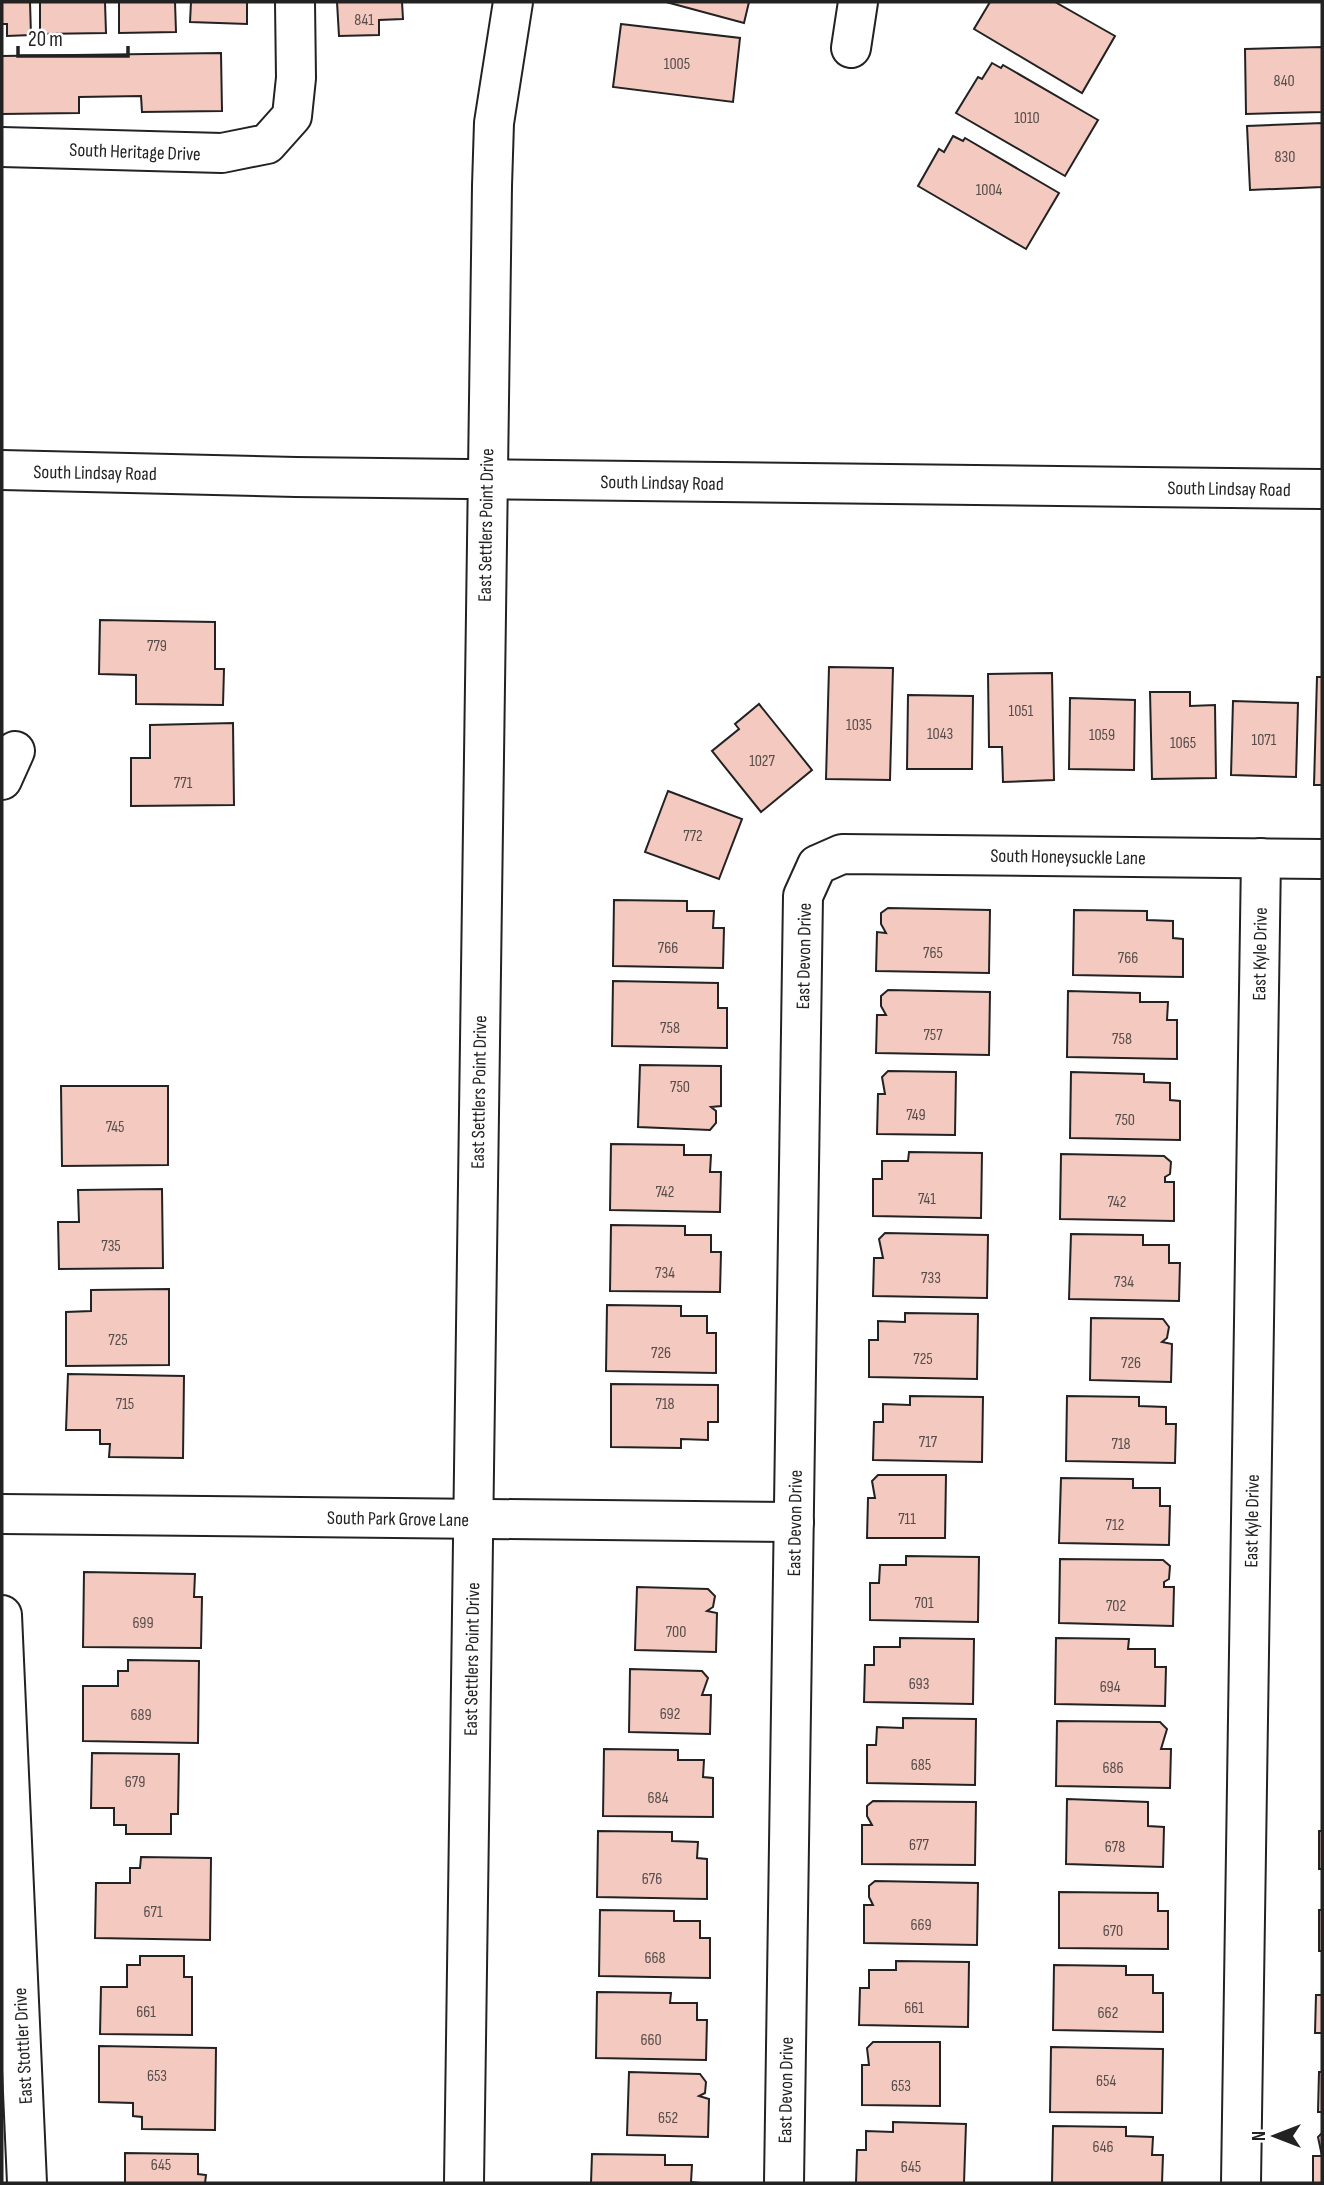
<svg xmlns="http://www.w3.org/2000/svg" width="1324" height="2185" viewBox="0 0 1324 2185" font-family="'Sofia Sans Condensed',sans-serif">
<rect width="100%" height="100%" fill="#fff"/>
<!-- building -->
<g fill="#f3c9c0" stroke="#222" stroke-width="2">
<path d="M 2,2 L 30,2 L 31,35 L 7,36 L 7,24 L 2,24 Z"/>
<path d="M 40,2 L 105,2 L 106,33 L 40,34 Z"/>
<path d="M 119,2 L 175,2 L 176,32 L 119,33 Z"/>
<path d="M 191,2 L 247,2 L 247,24 L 190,22 Z"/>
<path d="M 337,2 L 402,2 L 403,19 L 379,20 L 379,35 L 339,36 Z"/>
<path d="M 666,2 L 749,2 L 744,23 Z"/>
<path d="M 990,2 L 1055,2 L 1115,36 L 1082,93 L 974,29 Z"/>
<path d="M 621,24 L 740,38 L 733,102 L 613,87 Z"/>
<path d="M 1322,47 L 1322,112 L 1246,114 L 1245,49 Z"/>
<path d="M 221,53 L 222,111 L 142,112 L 141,96 L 79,97 L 79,113 L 2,114 L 2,56 Z"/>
<path d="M 992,63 L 1001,68 L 1003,65 L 1098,120 L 1065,176 L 956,113 L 978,77 L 982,79 Z"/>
<path d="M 1322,123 L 1322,187 L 1250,190 L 1247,126 Z"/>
<path d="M 953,136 L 963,141 L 965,138 L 1059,193 L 1026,249 L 918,186 L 939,149 L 944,152 Z"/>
<path d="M 100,620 L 215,622 L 215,669 L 224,669 L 223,705 L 136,704 L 136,675 L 99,674 Z"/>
<path d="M 829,667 L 893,668 L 890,780 L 826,779 Z"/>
<path d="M 1052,673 L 1054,780 L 1003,782 L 1002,747 L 989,747 L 988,674 Z"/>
<path d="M 1317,677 L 1322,677 L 1322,785 L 1314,785 Z"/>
<path d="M 1150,692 L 1190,692 L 1190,706 L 1215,705 L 1216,778 L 1152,779 Z"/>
<path d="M 908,695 L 973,696 L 972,769 L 907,769 Z"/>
<path d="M 1070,698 L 1135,700 L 1134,770 L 1069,769 Z"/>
<path d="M 1233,701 L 1298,703 L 1296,777 L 1231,775 Z"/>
<path d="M 759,704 L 812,770 L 761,812 L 712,751 L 739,729 L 735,724 Z"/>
<path d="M 233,723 L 234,805 L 131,806 L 131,758 L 150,758 L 150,725 Z"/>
<path d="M 668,791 L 742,819 L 719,879 L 645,852 Z"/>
<path d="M 614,900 L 687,901 L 687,911 L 714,911 L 713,928 L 724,928 L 723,968 L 613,966 Z"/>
<path d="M 888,908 L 990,910 L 989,973 L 876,971 L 877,932 L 886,933 L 881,924 L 881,913 Z"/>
<path d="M 1074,910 L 1147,911 L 1147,920 L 1173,921 L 1173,938 L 1183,939 L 1183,977 L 1073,975 Z"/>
<path d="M 613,981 L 718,983 L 718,1008 L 727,1008 L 727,1048 L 612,1046 Z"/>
<path d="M 888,990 L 990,992 L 989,1055 L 876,1053 L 877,1015 L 886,1015 L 881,1006 L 881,996 Z"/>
<path d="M 1068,991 L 1140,993 L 1140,1002 L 1168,1002 L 1167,1020 L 1177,1020 L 1177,1059 L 1067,1057 Z"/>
<path d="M 640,1065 L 721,1066 L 721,1106 L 711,1107 L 716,1111 L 716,1123 L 710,1130 L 638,1127 Z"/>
<path d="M 888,1071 L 956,1072 L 955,1135 L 877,1134 L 878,1094 L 885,1094 L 882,1077 Z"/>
<path d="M 1071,1072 L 1144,1074 L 1144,1082 L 1170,1083 L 1170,1100 L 1180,1101 L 1180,1140 L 1070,1138 Z"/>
<path d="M 61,1086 L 168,1086 L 168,1165 L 62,1166 Z"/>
<path d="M 611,1144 L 684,1145 L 684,1155 L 711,1155 L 710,1172 L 721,1172 L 720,1212 L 610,1210 Z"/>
<path d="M 909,1152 L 982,1153 L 981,1218 L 873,1216 L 873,1179 L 882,1179 L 882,1161 L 908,1161 Z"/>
<path d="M 1061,1154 L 1164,1156 L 1171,1162 L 1170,1174 L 1165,1177 L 1165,1182 L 1174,1182 L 1174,1221 L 1060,1219 Z"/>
<path d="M 162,1189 L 163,1268 L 59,1269 L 58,1222 L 79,1222 L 78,1190 Z"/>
<path d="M 611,1225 L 685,1226 L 685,1235 L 711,1235 L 711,1252 L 721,1252 L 720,1292 L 610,1291 Z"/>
<path d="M 885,1233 L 988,1235 L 987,1298 L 873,1296 L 874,1258 L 883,1258 L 879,1239 Z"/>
<path d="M 1071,1234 L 1143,1235 L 1143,1245 L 1169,1245 L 1169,1263 L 1180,1263 L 1179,1301 L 1069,1299 Z"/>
<path d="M 169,1289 L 169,1365 L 66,1366 L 66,1312 L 91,1311 L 91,1290 Z"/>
<path d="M 607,1305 L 681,1306 L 681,1316 L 707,1316 L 707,1333 L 716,1333 L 716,1373 L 606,1371 Z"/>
<path d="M 905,1313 L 978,1314 L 977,1379 L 869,1377 L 869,1340 L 878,1340 L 878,1321 L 905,1322 Z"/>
<path d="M 1091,1318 L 1163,1319 L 1169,1327 L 1167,1338 L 1162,1342 L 1172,1344 L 1171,1382 L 1090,1380 Z"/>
<path d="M 68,1374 L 184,1376 L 183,1458 L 109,1457 L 110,1444 L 100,1444 L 100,1430 L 66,1430 Z"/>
<path d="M 611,1384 L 718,1385 L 718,1422 L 708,1422 L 708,1440 L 681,1439 L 681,1448 L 611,1447 Z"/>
<path d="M 910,1396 L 983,1397 L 982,1462 L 873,1460 L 874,1422 L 883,1422 L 883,1404 L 910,1405 Z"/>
<path d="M 1067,1396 L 1139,1397 L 1139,1406 L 1166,1407 L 1166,1424 L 1176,1424 L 1175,1463 L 1066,1461 Z"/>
<path d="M 878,1475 L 946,1475 L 945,1538 L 867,1538 L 868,1498 L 875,1498 L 872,1481 Z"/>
<path d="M 1061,1478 L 1133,1479 L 1133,1488 L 1160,1488 L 1160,1506 L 1170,1506 L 1169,1545 L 1059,1543 Z"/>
<path d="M 906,1556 L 979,1557 L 978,1622 L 870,1620 L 870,1583 L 879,1583 L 880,1565 L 906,1565 Z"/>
<path d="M 1060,1559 L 1163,1560 L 1170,1566 L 1169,1579 L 1164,1582 L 1164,1587 L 1174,1587 L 1173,1626 L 1059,1623 Z"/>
<path d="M 84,1572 L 195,1574 L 194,1597 L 202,1597 L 201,1648 L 83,1647 Z"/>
<path d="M 637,1587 L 708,1589 L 715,1596 L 713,1607 L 707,1611 L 717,1613 L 716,1652 L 635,1650 Z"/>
<path d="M 900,1638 L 974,1639 L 973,1704 L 864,1702 L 865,1665 L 874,1665 L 874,1647 L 900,1647 Z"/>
<path d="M 1056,1638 L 1129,1639 L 1128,1649 L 1155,1649 L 1155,1667 L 1166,1667 L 1165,1706 L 1055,1704 Z"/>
<path d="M 128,1660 L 199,1661 L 198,1743 L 83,1741 L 83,1686 L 118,1686 L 118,1671 L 128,1671 Z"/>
<path d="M 630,1669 L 702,1671 L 708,1678 L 702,1695 L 711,1695 L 710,1734 L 629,1732 Z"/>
<path d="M 903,1718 L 976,1719 L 975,1785 L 867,1783 L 867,1745 L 876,1745 L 877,1727 L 903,1728 Z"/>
<path d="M 1057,1721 L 1160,1722 L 1167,1729 L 1161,1749 L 1171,1749 L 1170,1788 L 1056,1786 Z"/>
<path d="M 604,1749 L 678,1750 L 678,1760 L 704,1760 L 703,1777 L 713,1778 L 713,1817 L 603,1816 Z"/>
<path d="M 92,1753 L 179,1754 L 178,1814 L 171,1814 L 171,1834 L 126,1834 L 126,1825 L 114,1825 L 114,1808 L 91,1808 Z"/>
<path d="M 1067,1799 L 1148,1802 L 1148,1826 L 1164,1827 L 1163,1867 L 1066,1864 Z"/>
<path d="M 873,1801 L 976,1802 L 975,1865 L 862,1864 L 862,1825 L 872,1825 L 867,1816 L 867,1806 Z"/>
<path d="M 598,1831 L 672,1832 L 672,1841 L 698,1842 L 697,1858 L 707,1859 L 707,1899 L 597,1897 Z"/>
<rect x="1319" y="1831" width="3" height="38"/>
<path d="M 141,1857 L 211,1858 L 210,1940 L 95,1938 L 96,1883 L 130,1883 L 130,1868 L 140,1868 Z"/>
<path d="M 875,1881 L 978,1883 L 977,1945 L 864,1943 L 864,1905 L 873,1905 L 869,1897 L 869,1886 Z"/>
<path d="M 1059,1892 L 1158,1893 L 1158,1911 L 1168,1911 L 1168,1949 L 1059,1948 Z"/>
<path d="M 600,1910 L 674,1911 L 674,1921 L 700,1921 L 700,1938 L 710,1938 L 710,1978 L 599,1976 Z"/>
<rect x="1319" y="1910" width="3" height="41"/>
<path d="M 140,1956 L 184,1956 L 184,1977 L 192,1977 L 192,2035 L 100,2034 L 101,1987 L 127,1987 L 127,1965 L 140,1965 Z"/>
<path d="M 896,1961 L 969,1962 L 968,2027 L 859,2025 L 860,1988 L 869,1988 L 869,1970 L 896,1970 Z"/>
<path d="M 1054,1965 L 1126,1966 L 1126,1975 L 1153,1975 L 1153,1993 L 1163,1993 L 1163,2032 L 1053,2030 Z"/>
<path d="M 597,1992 L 671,1993 L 670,2003 L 697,2003 L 697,2020 L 707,2020 L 706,2060 L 596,2058 Z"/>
<path d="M 1316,1995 L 1322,1995 L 1322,2033 L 1315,2033 Z"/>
<path d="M 873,2042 L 940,2042 L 940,2106 L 862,2105 L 862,2065 L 869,2065 L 867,2048 Z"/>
<path d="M 99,2046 L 216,2048 L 215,2130 L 142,2129 L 142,2117 L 133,2116 L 133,2103 L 99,2102 Z"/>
<path d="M 1051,2047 L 1163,2049 L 1162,2113 L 1050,2112 Z"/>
<path d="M 629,2072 L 700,2074 L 706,2082 L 705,2093 L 699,2096 L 709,2099 L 708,2137 L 627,2135 Z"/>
<path d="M 1319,2072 L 1322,2072 L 1322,2112 L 1318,2112 Z"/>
<path d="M 893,2122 L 966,2124 L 964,2183 L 856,2183 L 857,2150 L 866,2150 L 866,2131 L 893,2132 Z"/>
<path d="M 1053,2126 L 1126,2127 L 1126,2136 L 1153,2137 L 1152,2155 L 1163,2155 L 1162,2183 L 1052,2183 Z"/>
<path d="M 1322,2133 L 1322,2183 L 1313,2183 L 1313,2156 L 1322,2156 L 1318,2137 Z"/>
<path d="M 125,2153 L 198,2154 L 198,2174 L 206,2175 L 205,2183 L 125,2183 Z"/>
<path d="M 592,2154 L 665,2155 L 665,2165 L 692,2165 L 691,2182 L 701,2183 L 591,2183 Z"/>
</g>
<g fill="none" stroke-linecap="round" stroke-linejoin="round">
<!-- minor casing -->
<g stroke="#222" stroke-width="42">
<g id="minor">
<path d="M 851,48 L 858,2"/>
<path d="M 2,147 L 222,153 L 267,144 L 292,116 L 296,78 L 295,2"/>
<path d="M 2,780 L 15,751"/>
<path d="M 2,1514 L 794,1522"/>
<path d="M 2,1615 L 27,2183"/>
<path d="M 464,2183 L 492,186 L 494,123 L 513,2"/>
<path d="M 784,2183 L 803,896 L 817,865 L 842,854 L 1322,859"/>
<path d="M 1241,2183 L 1261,858"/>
</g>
</g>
<!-- major casing -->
<g stroke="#222" stroke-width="42">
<path id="major" d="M 2,470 L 296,477 L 1322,489"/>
</g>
<!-- minor -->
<use href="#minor" stroke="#fff" stroke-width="38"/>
<!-- major -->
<use href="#major" stroke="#fff" stroke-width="38"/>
</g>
<g text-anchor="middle" stroke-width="5" stroke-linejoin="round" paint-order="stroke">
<!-- number labels -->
<g font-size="16" fill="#564c4a">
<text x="364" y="25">841</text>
<text x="677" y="69">1005</text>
<text x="1284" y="86">840</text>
<text x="1027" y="123">1010</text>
<text x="1285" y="162">830</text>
<text x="989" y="195">1004</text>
<text x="157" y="651">779</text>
<text x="1021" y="716">1051</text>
<text x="859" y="730">1035</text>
<text x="940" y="739">1043</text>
<text x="1102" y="740">1059</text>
<text x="1264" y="745">1071</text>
<text x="1183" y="748">1065</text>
<text x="762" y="766">1027</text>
<text x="183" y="788">771</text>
<text x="693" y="841">772</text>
<text x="668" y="953">766</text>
<text x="933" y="958">765</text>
<text x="1128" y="963">766</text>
<text x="670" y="1033">758</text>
<text x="933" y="1040">757</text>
<text x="1122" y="1044">758</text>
<text x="680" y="1092">750</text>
<text x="916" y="1120">749</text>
<text x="1125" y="1125">750</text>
<text x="115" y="1132">745</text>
<text x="665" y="1197">742</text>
<text x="927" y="1204">741</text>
<text x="1117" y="1207">742</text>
<text x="111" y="1251">735</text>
<text x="665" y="1278">734</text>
<text x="931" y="1283">733</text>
<text x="1124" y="1287">734</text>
<text x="118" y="1345">725</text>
<text x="661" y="1358">726</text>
<text x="923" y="1364">725</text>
<text x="1131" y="1368">726</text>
<text x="125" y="1409">715</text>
<text x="665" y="1409">718</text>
<text x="928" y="1447">717</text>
<text x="1121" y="1449">718</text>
<text x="907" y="1524">711</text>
<text x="1115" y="1530">712</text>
<text x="924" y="1608">701</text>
<text x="1116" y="1611">702</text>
<text x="143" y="1628">699</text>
<text x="676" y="1637">700</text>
<text x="919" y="1689">693</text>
<text x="1110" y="1692">694</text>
<text x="670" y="1719">692</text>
<text x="141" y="1720">689</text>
<text x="921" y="1770">685</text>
<text x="1113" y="1773">686</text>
<text x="135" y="1787">679</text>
<text x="658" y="1803">684</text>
<text x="919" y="1850">677</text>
<text x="1115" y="1852">678</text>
<text x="652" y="1884">676</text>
<text x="153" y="1917">671</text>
<text x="921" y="1930">669</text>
<text x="1113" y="1936">670</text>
<text x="655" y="1963">668</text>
<text x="914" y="2013">661</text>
<text x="146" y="2017">661</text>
<text x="1108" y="2018">662</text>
<text x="651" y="2045">660</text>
<text x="157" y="2081">653</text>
<text x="1106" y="2086">654</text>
<text x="901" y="2091">653</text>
<text x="668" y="2123">652</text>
<text x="1103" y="2152">646</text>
<text x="161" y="2170">645</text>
<text x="911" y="2172">645</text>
</g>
<!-- street labels -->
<g font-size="19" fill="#222" stroke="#fff">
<text transform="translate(135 151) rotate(2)" y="7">South Heritage Drive</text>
<text transform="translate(95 472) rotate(1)" y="7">South Lindsay Road</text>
<text transform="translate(662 482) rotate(1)" y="7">South Lindsay Road</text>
<text transform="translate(1229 488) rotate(1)" y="7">South Lindsay Road</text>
<text transform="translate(485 525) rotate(-89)" y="7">East Settlers Point Drive</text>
<text transform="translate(1068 856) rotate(1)" y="7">South Honeysuckle Lane</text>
<text transform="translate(1259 954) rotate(-89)" y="7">East Kyle Drive</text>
<text transform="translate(803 956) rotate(-89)" y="7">East Devon Drive</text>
<text transform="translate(478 1092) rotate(-89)" y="7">East Settlers Point Drive</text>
<text transform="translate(398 1518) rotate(1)" y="7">South Park Grove Lane</text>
<text transform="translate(1251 1521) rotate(-89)" y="7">East Kyle Drive</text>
<text transform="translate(794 1523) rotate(-89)" y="7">East Devon Drive</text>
<text transform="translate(471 1659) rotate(-89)" y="7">East Settlers Point Drive</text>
<text transform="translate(22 2046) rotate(-93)" y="7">East Stottler Drive</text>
<text transform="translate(785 2090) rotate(-89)" y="7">East Devon Drive</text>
</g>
</g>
<!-- border -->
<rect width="1324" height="2185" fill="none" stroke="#222222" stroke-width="7"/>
<!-- north arrow -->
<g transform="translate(1275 2136) rotate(270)" stroke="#ffffff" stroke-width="5" paint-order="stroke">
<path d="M0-5L12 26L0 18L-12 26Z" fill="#222222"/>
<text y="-10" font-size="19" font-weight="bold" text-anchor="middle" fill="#222222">N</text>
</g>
<!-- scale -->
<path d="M18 46v10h110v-10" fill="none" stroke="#222222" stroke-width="3.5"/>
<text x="28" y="46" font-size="21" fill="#222222" stroke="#ffffff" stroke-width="5" paint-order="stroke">20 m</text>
</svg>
